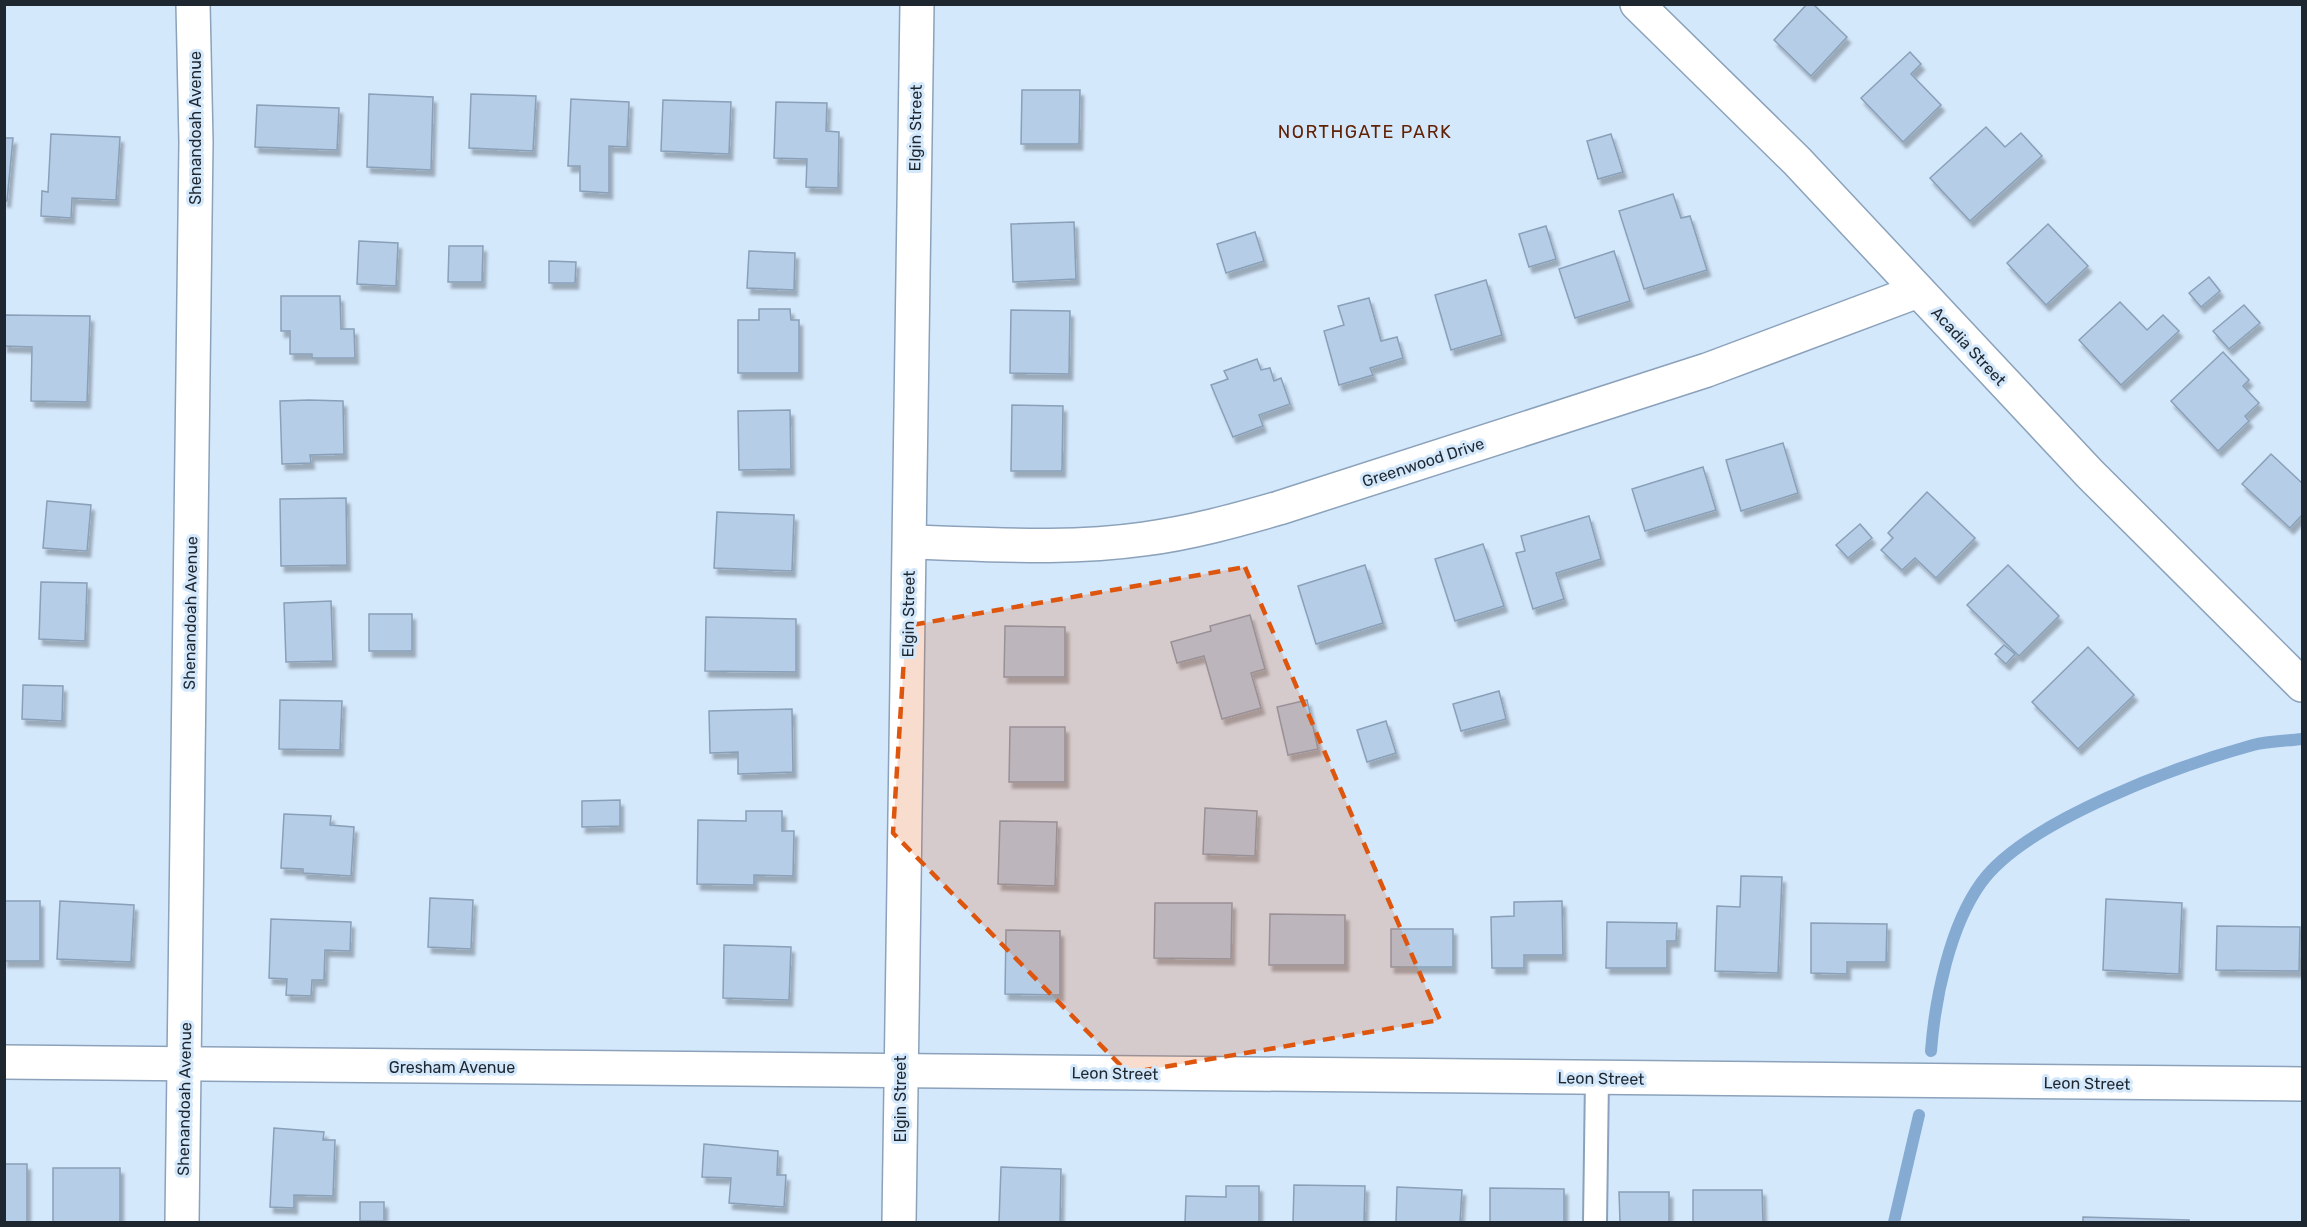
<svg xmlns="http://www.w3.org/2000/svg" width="2307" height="1227" viewBox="0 0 2307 1227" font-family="Rubik,sans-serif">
<defs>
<filter id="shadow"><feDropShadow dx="3.5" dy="6" stdDeviation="1.5" flood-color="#0004"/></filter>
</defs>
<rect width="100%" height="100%" fill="#d4e8fc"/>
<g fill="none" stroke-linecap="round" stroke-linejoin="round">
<!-- stream -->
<g stroke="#85abd2" stroke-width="12">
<path d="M 1931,1051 C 1935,998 1950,926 1981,883 C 2025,821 2180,765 2253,745 C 2269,741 2286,741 2302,739"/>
<path d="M 1894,1222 L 1919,1115"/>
</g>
</g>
<!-- building -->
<g fill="#b5cde6" stroke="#89a0b8" stroke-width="1.5" filter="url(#shadow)">
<path d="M 1807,4 L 1813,4 L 1847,37 L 1811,76 L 1774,40 Z"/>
<path d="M 1910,52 L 1921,64 L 1911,74 L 1941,105 L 1903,142 L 1861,98 Z"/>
<path d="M 1022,90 L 1080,90 L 1079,144 L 1021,144 Z"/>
<path d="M 369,94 L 433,97 L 431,170 L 367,167 Z"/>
<path d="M 471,94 L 536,96 L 533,151 L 469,148 Z"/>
<path d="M 571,99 L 629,102 L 627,147 L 609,146 L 609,193 L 580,191 L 580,166 L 568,166 Z"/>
<path d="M 663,100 L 731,102 L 729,154 L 661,151 Z"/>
<path d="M 776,102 L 827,103 L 826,131 L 839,132 L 838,188 L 806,187 L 807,159 L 774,158 Z"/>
<path d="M 257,105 L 339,108 L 337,150 L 255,147 Z"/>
<path d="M 1986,127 L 2005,147 L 2021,133 L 2042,156 L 1970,221 L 1930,178 Z"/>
<path d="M 51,134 L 120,137 L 116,200 L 72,198 L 71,218 L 41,216 L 42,191 L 48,192 Z"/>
<path d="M 1611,134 L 1623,172 L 1598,179 L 1587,141 Z"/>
<path d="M 4,138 L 13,138 L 7,201 L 4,201 Z"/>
<path d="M 1673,194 L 1681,218 L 1690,216 L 1707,270 L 1644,289 L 1619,211 Z"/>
<path d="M 1074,222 L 1076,279 L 1013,282 L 1011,224 Z"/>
<path d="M 2048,224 L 2088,266 L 2046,305 L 2007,263 Z"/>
<path d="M 1546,226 L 1556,259 L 1529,267 L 1519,234 Z"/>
<path d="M 1255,232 L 1264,261 L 1226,273 L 1217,244 Z"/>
<path d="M 359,241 L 398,243 L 396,286 L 357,284 Z"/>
<path d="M 449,246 L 483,246 L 482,282 L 448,282 Z"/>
<path d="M 749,251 L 795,253 L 794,290 L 747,288 Z"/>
<path d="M 1614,251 L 1630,301 L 1575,318 L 1559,269 Z"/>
<path d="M 549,261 L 576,262 L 575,283 L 549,283 Z"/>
<path d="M 2209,277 L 2220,291 L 2201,307 L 2189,293 Z"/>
<path d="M 1486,280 L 1502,335 L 1451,350 L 1435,295 Z"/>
<path d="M 281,296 L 340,296 L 341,329 L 354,329 L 355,358 L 312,358 L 312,354 L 290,354 L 290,331 L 281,331 Z"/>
<path d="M 1369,298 L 1381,341 L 1397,337 L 1403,358 L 1370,368 L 1373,375 L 1339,385 L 1324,331 L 1344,325 L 1338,306 Z"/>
<path d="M 2120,302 L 2147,330 L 2163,315 L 2179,331 L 2121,385 L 2079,340 Z"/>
<path d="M 2244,305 L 2260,323 L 2229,349 L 2213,331 Z"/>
<path d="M 759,309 L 790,309 L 791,320 L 799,320 L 799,373 L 738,373 L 738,320 L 759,320 Z"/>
<path d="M 1011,310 L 1070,311 L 1069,374 L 1010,373 Z"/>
<path d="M 4,315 L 90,316 L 87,402 L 31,401 L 32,347 L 4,346 Z"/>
<path d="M 2223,352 L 2249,380 L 2243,386 L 2259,403 L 2245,416 L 2249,421 L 2218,451 L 2171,401 Z"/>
<path d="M 1257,359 L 1261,370 L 1270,368 L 1274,381 L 1281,378 L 1290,404 L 1259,415 L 1263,426 L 1233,437 L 1211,385 L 1228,379 L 1224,371 Z"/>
<path d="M 309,400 L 343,401 L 344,454 L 310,455 L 311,463 L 282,464 L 280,401 Z"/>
<path d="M 1012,405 L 1063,406 L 1062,471 L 1011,471 Z"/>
<path d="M 790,410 L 791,469 L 739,470 L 738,411 Z"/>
<path d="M 1783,443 L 1798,493 L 1741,511 L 1726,460 Z"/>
<path d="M 2271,454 L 2302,483 L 2302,515 L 2290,528 L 2242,484 Z"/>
<path d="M 1703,467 L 1716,510 L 1645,531 L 1632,489 Z"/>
<path d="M 1927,492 L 1975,538 L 1936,578 L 1915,558 L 1902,570 L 1881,550 L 1893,538 L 1888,533 Z"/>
<path d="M 346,498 L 347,565 L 281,566 L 280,499 Z"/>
<path d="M 47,501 L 91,505 L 87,551 L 43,548 Z"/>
<path d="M 717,512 L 794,515 L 792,571 L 714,568 Z"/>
<path d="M 1589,516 L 1601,559 L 1556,573 L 1564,599 L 1533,609 L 1516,553 L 1525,551 L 1521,536 Z"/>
<path d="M 1860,524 L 1872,538 L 1848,558 L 1836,545 Z"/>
<path d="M 1483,544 L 1504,606 L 1455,621 L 1435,559 Z"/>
<path d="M 1365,565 L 1383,623 L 1316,644 L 1298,586 Z"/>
<path d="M 2008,565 L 2059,616 L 2019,656 L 1967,605 Z"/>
<path d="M 41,582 L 87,583 L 85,641 L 39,639 Z"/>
<path d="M 331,601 L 333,661 L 286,662 L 284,603 Z"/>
<rect x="369" y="614" width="43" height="37"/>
<path d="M 1250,615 L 1265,669 L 1251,673 L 1261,708 L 1222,719 L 1204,656 L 1177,663 L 1171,642 L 1211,631 L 1210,626 Z"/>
<path d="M 706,617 L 796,619 L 796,672 L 705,671 Z"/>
<path d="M 1005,626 L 1065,627 L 1065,677 L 1004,677 Z"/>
<path d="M 2004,645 L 2015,654 L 2006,664 L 1995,654 Z"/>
<path d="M 2088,647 L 2134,695 L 2078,749 L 2032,702 Z"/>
<path d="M 23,685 L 63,686 L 62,721 L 22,719 Z"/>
<path d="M 1499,691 L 1506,719 L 1461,731 L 1453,704 Z"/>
<path d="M 280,700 L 342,701 L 340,750 L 279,749 Z"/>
<path d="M 1307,700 L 1318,749 L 1288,755 L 1277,707 Z"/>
<path d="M 792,709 L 793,772 L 738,774 L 738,752 L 710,753 L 709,711 Z"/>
<path d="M 1386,721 L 1396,753 L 1367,762 L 1357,730 Z"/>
<path d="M 1010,727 L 1065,727 L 1065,782 L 1009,782 Z"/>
<path d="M 620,800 L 620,826 L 582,827 L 582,801 Z"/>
<path d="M 1205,808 L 1257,811 L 1255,856 L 1203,854 Z"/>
<path d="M 746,811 L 782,811 L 782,831 L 794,831 L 793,876 L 754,875 L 754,885 L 697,884 L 698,820 L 746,821 Z"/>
<path d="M 284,814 L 331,816 L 330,825 L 354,827 L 351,876 L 303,873 L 303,869 L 281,868 Z"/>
<path d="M 1000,821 L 1057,822 L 1055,886 L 998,884 Z"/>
<path d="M 1741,876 L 1782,877 L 1778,973 L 1715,971 L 1717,906 L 1740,907 Z"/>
<path d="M 430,898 L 473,900 L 471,949 L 428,947 Z"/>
<path d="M 2106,899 L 2182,903 L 2179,974 L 2103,970 Z"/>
<rect x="4" y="901" width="36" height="60"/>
<path d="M 60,901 L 134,905 L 131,962 L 57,959 Z"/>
<path d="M 1562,901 L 1563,955 L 1524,955 L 1524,968 L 1492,968 L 1491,917 L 1514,916 L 1514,902 Z"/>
<path d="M 1155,903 L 1232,903 L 1231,959 L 1154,958 Z"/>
<path d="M 1270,914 L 1345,915 L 1345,965 L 1269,965 Z"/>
<path d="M 271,919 L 351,922 L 350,951 L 325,950 L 324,980 L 312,980 L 311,996 L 286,995 L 287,979 L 269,978 Z"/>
<path d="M 1607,922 L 1677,923 L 1676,941 L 1667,941 L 1667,968 L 1606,968 Z"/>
<path d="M 1811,923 L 1887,924 L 1886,962 L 1847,962 L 1847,974 L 1811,973 Z"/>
<path d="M 2217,926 L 2300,927 L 2299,971 L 2216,970 Z"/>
<rect x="1391" y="929" width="62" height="38"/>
<path d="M 1006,930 L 1060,931 L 1060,995 L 1005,994 Z"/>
<path d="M 724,945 L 791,947 L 789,1000 L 723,998 Z"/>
<path d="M 274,1128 L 324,1132 L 323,1140 L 335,1140 L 333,1196 L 294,1195 L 294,1208 L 270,1207 Z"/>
<path d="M 704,1144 L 778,1151 L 777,1175 L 786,1175 L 784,1207 L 729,1203 L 731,1178 L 702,1177 Z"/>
<rect x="4" y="1164" width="23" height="58"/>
<path d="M 1001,1167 L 1061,1169 L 1060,1222 L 999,1222 Z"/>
<rect x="53" y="1168" width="67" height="54"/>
<path d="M 1294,1185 L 1365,1186 L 1364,1222 L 1293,1222 Z"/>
<path d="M 1226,1186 L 1259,1186 L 1259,1222 L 1185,1222 L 1186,1196 L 1226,1197 Z"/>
<path d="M 1397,1187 L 1462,1190 L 1460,1222 L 1396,1222 Z"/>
<path d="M 1490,1188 L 1564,1189 L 1564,1222 L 1490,1222 Z"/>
<path d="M 1693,1190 L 1762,1190 L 1763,1222 L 1693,1222 Z"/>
<path d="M 1619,1192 L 1669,1192 L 1669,1222 L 1620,1222 Z"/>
<rect x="360" y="1202" width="24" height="19"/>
<path d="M 2083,1217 L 2189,1220 L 2189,1222 L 2083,1222 Z"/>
</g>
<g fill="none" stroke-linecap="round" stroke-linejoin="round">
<!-- lane casing -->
<g stroke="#8ba2ba" stroke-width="26">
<path id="lane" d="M 1595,1222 L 1597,1078"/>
</g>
<!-- street casing -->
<g stroke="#8ba2ba" stroke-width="36">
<g id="street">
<path d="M 1637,4 L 1797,161 L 2090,474 L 2302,685"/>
<path d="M 910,542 C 987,544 1067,550 1144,539 C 1190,533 1234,521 1279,508 L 1707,370 L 1918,291"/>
<path d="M 4,1062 L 2302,1084"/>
<path d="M 182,1222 L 196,142 L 193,4"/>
<path d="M 899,1222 L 917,4"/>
</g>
</g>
<!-- lane -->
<use href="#lane" stroke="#fff" stroke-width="22"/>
<!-- street -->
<use href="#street" stroke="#fff" stroke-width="33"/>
</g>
<!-- marked area -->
<path fill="#de560e" fill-opacity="0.2" stroke="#de560e" stroke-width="4.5" stroke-dasharray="12 8" stroke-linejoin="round" d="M 1245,567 L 1440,1020 L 1128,1073 L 893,833 L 906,626 Z"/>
<g text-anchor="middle" stroke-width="6" stroke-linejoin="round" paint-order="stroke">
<!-- street labels -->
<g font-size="16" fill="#1e2730" stroke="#d4e8fc">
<text transform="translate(195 128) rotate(-90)" y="6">Shenandoah Avenue</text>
<text transform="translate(915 128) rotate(-89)" y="6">Elgin Street</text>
<text transform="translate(1969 346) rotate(47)" y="6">Acadia Street</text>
<text transform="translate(1423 462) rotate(-18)" y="6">Greenwood Drive</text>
<text transform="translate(190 613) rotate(-89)" y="6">Shenandoah Avenue</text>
<text transform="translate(908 614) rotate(-89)" y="6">Elgin Street</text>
<text x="452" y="1073">Gresham Avenue</text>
<text transform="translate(1115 1073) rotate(1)" y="6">Leon Street</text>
<text transform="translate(1601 1078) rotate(1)" y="6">Leon Street</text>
<text transform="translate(2087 1083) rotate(1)" y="6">Leon Street</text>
<text transform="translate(184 1099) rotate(-89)" y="6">Shenandoah Avenue</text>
<text transform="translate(900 1099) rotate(-90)" y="6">Elgin Street</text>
</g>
<!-- neighbourhood labels -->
<g font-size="18" letter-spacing="1.5" fill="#612104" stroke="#d4e8fc">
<text x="1365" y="138">NORTHGATE PARK</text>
</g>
</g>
<!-- border -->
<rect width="2307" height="1227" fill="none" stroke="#1e2730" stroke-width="12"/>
</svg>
